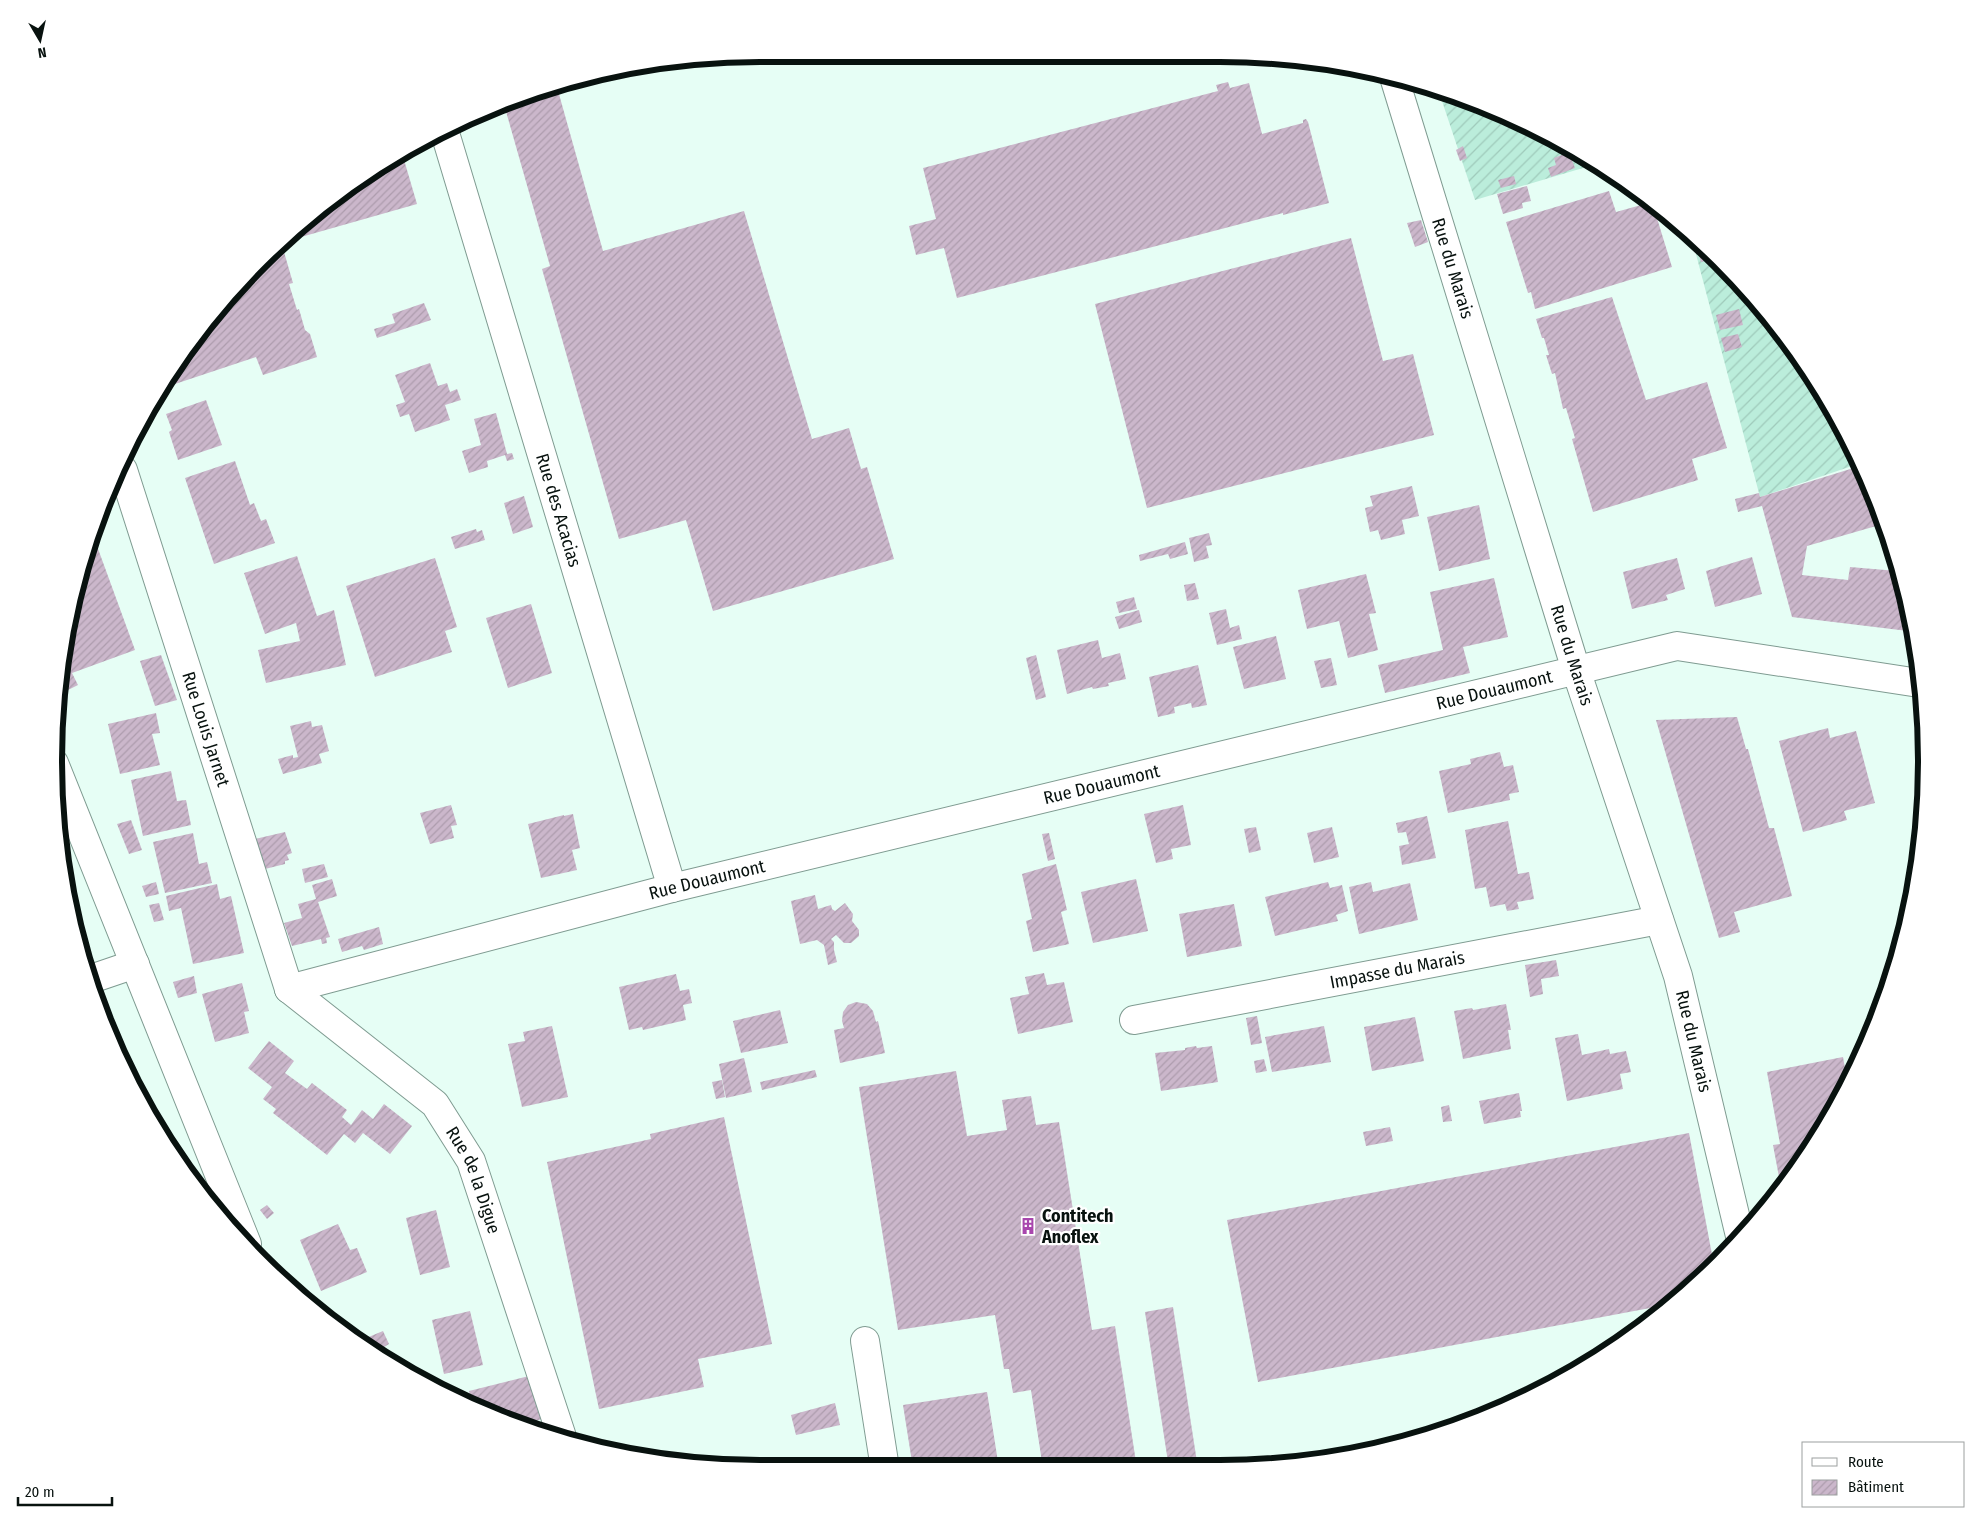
<svg xmlns="http://www.w3.org/2000/svg" width="1980" height="1522" viewBox="0 0 1980 1522" font-family="'Fira Sans Condensed',sans-serif">
<defs>
<pattern id="garden-furrows" width="10" height="10" patternUnits="userSpaceOnUse" patternTransform="scale(1.25)"><rect width="10" height="10" fill="#bbeddb"/><path d="M-1 1l2-2M0 10L10 0M9 11l2-2" fill="none" stroke="#9fcabb"/></pattern>
<pattern id="building-hatch" width="6" height="6" patternUnits="userSpaceOnUse" patternTransform="scale(1.25)"><rect width="6" height="6" fill="#cbb7cb"/><path d="M-1 1l2-2M0 6l6-6M5 7l2-2" fill="none" stroke="#ad9cad"/></pattern>
</defs>
<rect width="100%" height="100%" fill="#e6fef5"/>
<!-- garden -->
<g fill="url(#garden-furrows)">
<path d="M 1439,92 L 1532,127 L 1593,165 L 1475,200 Z"/>
<path d="M 1692,239 L 1751,294 L 1807,368 L 1858,464 L 1760,497 Z"/>
</g>
<!-- building -->
<g fill="url(#building-hatch)">
<path d="M 1228,82 L 1230,88 L 1249,83 L 1262,134 L 1303,123 L 1303,120 L 1306,119 L 1308,122 L 1329,203 L 1283,215 L 1283,213 L 957,298 L 944,248 L 916,255 L 909,226 L 936,219 L 923,168 L 1218,91 L 1216,85 Z"/>
<path d="M 557,87 L 603,251 L 744,211 L 812,439 L 849,428 L 861,469 L 867,467 L 894,559 L 713,611 L 686,520 L 619,539 L 542,269 L 550,266 L 505,108 Z"/>
<path d="M 1463,146 L 1467,158 L 1460,161 L 1456,150 Z"/>
<path d="M 1569,152 L 1575,168 L 1551,177 L 1548,168 L 1556,165 L 1554,158 Z"/>
<path d="M 402,153 L 417,204 L 287,241 Z"/>
<path d="M 1514,176 L 1516,184 L 1501,188 L 1498,180 Z"/>
<path d="M 1527,186 L 1531,201 L 1522,203 L 1523,208 L 1503,214 L 1497,194 Z"/>
<path d="M 1609,191 L 1616,212 L 1652,202 L 1672,267 L 1535,309 L 1531,292 L 1528,293 L 1506,222 Z"/>
<path d="M 1421,220 L 1428,242 L 1415,247 L 1407,223 Z"/>
<path d="M 1351,238 L 1383,361 L 1413,354 L 1434,435 L 1147,508 L 1095,304 Z"/>
<path d="M 282,245 L 293,283 L 289,284 L 297,310 L 299,309 L 305,330 L 310,334 L 317,357 L 263,375 L 256,357 L 163,388 L 261,261 Z"/>
<path d="M 1699,246 L 1713,259 L 1701,262 L 1697,247 Z"/>
<path d="M 1612,297 L 1646,400 L 1707,382 L 1727,448 L 1692,459 L 1698,480 L 1593,512 L 1572,439 L 1575,438 L 1566,408 L 1563,409 L 1555,373 L 1552,374 L 1546,355 L 1549,355 L 1544,338 L 1542,338 L 1536,319 Z"/>
<path d="M 424,303 L 431,320 L 377,338 L 374,329 L 395,323 L 392,314 Z"/>
<path d="M 1739,309 L 1743,325 L 1720,330 L 1716,315 Z"/>
<path d="M 1738,334 L 1742,347 L 1725,352 L 1721,338 Z"/>
<path d="M 430,363 L 438,386 L 447,383 L 450,392 L 457,389 L 461,400 L 445,405 L 450,420 L 415,432 L 409,414 L 400,417 L 396,405 L 405,402 L 395,375 Z"/>
<path d="M 206,400 L 222,445 L 178,460 L 169,432 L 172,430 L 166,414 Z"/>
<path d="M 496,413 L 507,454 L 512,453 L 514,459 L 507,461 L 505,455 L 487,461 L 488,467 L 469,473 L 462,451 L 481,445 L 474,419 Z"/>
<path d="M 235,461 L 250,505 L 254,503 L 261,521 L 266,519 L 275,543 L 214,564 L 185,478 Z"/>
<path d="M 1860,466 L 1873,491 L 1883,524 L 1807,546 L 1802,575 L 1848,580 L 1850,567 L 1897,571 L 1910,615 L 1908,631 L 1792,617 L 1762,506 L 1738,512 L 1735,499 L 1759,493 L 1760,497 Z"/>
<path d="M 1412,486 L 1419,516 L 1402,520 L 1405,534 L 1381,540 L 1378,530 L 1370,532 L 1367,518 L 1365,508 L 1373,506 L 1370,496 Z"/>
<path d="M 524,496 L 533,527 L 513,534 L 504,503 Z"/>
<path d="M 1479,505 L 1490,559 L 1439,571 L 1427,517 Z"/>
<path d="M 476,529 L 477,532 L 482,530 L 485,540 L 455,549 L 451,537 Z"/>
<path d="M 1209,533 L 1212,545 L 1206,546 L 1209,558 L 1194,562 L 1189,538 Z"/>
<path d="M 1185,542 L 1188,554 L 1170,559 L 1168,554 L 1140,561 L 1139,555 Z"/>
<path d="M 97,546 L 135,650 L 72,673 L 78,685 L 68,690 L 64,680 L 78,578 L 90,548 Z"/>
<path d="M 297,556 L 317,616 L 334,610 L 346,665 L 266,683 L 258,650 L 300,641 L 296,623 L 265,634 L 244,573 Z"/>
<path d="M 1752,557 L 1762,594 L 1715,607 L 1706,571 Z"/>
<path d="M 435,558 L 457,627 L 445,631 L 452,652 L 375,677 L 346,586 Z"/>
<path d="M 1677,558 L 1685,589 L 1666,595 L 1668,600 L 1632,609 L 1623,572 Z"/>
<path d="M 1366,574 L 1376,613 L 1369,614 L 1378,650 L 1348,658 L 1339,621 L 1307,629 L 1298,590 Z"/>
<path d="M 1494,578 L 1508,637 L 1463,647 L 1470,673 L 1385,693 L 1378,665 L 1443,650 L 1430,592 Z"/>
<path d="M 1195,583 L 1199,599 L 1187,601 L 1184,585 Z"/>
<path d="M 1134,597 L 1137,609 L 1119,613 L 1116,602 Z"/>
<path d="M 531,604 L 552,673 L 508,688 L 486,618 Z"/>
<path d="M 1226,609 L 1230,628 L 1239,625 L 1242,639 L 1217,645 L 1209,613 Z"/>
<path d="M 1139,610 L 1142,622 L 1119,629 L 1115,617 Z"/>
<path d="M 1276,636 L 1286,679 L 1244,689 L 1233,647 Z"/>
<path d="M 1098,640 L 1102,658 L 1120,653 L 1126,679 L 1108,683 L 1109,686 L 1093,689 L 1092,687 L 1067,694 L 1057,650 Z"/>
<path d="M 161,655 L 177,700 L 155,706 L 140,661 Z"/>
<path d="M 1036,655 L 1046,697 L 1036,700 L 1026,658 Z"/>
<path d="M 1331,658 L 1337,685 L 1321,688 L 1314,661 Z"/>
<path d="M 1198,665 L 1207,705 L 1192,708 L 1191,703 L 1174,707 L 1175,713 L 1158,717 L 1149,677 Z"/>
<path d="M 156,713 L 160,733 L 152,734 L 160,765 L 120,774 L 108,724 Z"/>
<path d="M 1737,717 L 1746,749 L 1748,749 L 1769,828 L 1774,828 L 1792,896 L 1734,912 L 1740,932 L 1719,938 L 1656,720 Z"/>
<path d="M 311,721 L 312,727 L 322,725 L 329,751 L 319,754 L 322,763 L 283,774 L 278,759 L 293,755 L 293,758 L 298,757 L 290,726 Z"/>
<path d="M 1828,728 L 1830,738 L 1856,731 L 1875,803 L 1844,811 L 1847,820 L 1803,832 L 1779,741 Z"/>
<path d="M 1500,752 L 1504,767 L 1513,765 L 1519,792 L 1509,794 L 1510,800 L 1448,813 L 1439,771 L 1471,764 L 1470,759 Z"/>
<path d="M 171,771 L 177,801 L 186,800 L 191,825 L 143,836 L 131,780 Z"/>
<path d="M 451,805 L 457,825 L 451,826 L 454,838 L 430,844 L 420,813 Z"/>
<path d="M 1183,805 L 1191,845 L 1171,849 L 1173,859 L 1156,863 L 1144,814 Z"/>
<path d="M 573,814 L 580,848 L 572,850 L 577,870 L 541,878 L 528,824 L 564,815 L 564,816 Z"/>
<path d="M 1427,816 L 1436,858 L 1402,865 L 1399,846 L 1409,844 L 1406,832 L 1398,833 L 1396,823 Z"/>
<path d="M 131,820 L 142,850 L 129,854 L 117,824 Z"/>
<path d="M 1508,821 L 1518,874 L 1529,872 L 1534,899 L 1517,902 L 1519,909 L 1507,911 L 1505,904 L 1490,907 L 1486,887 L 1475,889 L 1465,830 Z"/>
<path d="M 1256,827 L 1261,850 L 1249,853 L 1244,829 Z"/>
<path d="M 1332,827 L 1339,857 L 1314,863 L 1307,833 Z"/>
<path d="M 285,832 L 292,853 L 287,855 L 289,860 L 285,861 L 285,864 L 265,869 L 255,839 Z"/>
<path d="M 193,833 L 199,864 L 207,862 L 212,883 L 165,893 L 153,842 Z"/>
<path d="M 1049,833 L 1055,859 L 1048,861 L 1042,834 Z"/>
<path d="M 324,864 L 328,877 L 305,883 L 302,869 Z"/>
<path d="M 1056,864 L 1067,910 L 1061,912 L 1069,944 L 1033,952 L 1026,921 L 1032,919 L 1022,874 Z"/>
<path d="M 332,879 L 337,896 L 318,902 L 330,937 L 326,938 L 327,943 L 322,944 L 321,939 L 292,946 L 284,923 L 302,918 L 298,904 L 316,899 L 312,885 Z"/>
<path d="M 1136,879 L 1148,931 L 1093,943 L 1081,892 Z"/>
<path d="M 156,882 L 159,894 L 146,897 L 142,886 Z"/>
<path d="M 1328,882 L 1330,888 L 1342,885 L 1348,911 L 1336,915 L 1338,921 L 1275,936 L 1265,897 Z"/>
<path d="M 1371,882 L 1373,892 L 1410,883 L 1418,920 L 1359,934 L 1349,887 Z"/>
<path d="M 217,884 L 220,899 L 231,896 L 244,953 L 193,964 L 181,908 L 169,911 L 166,896 Z"/>
<path d="M 815,895 L 818,909 L 831,905 L 832,909 L 835,911 L 845,903 L 853,914 L 852,921 L 859,930 L 859,936 L 851,943 L 844,943 L 836,935 L 831,939 L 834,942 L 834,950 L 837,962 L 828,965 L 824,945 L 817,940 L 800,944 L 791,901 Z"/>
<path d="M 159,903 L 164,920 L 154,922 L 149,905 Z"/>
<path d="M 1234,904 L 1242,946 L 1187,957 L 1179,914 Z"/>
<path d="M 379,927 L 383,944 L 364,950 L 362,946 L 342,952 L 338,939 Z"/>
<path d="M 1556,960 L 1559,976 L 1541,979 L 1543,994 L 1530,997 L 1525,965 Z"/>
<path d="M 1044,973 L 1047,985 L 1064,982 L 1073,1022 L 1018,1034 L 1010,998 L 1029,994 L 1025,977 Z"/>
<path d="M 676,974 L 680,991 L 689,989 L 692,1003 L 683,1005 L 686,1020 L 643,1030 L 642,1027 L 629,1030 L 619,987 Z"/>
<path d="M 194,976 L 197,993 L 178,998 L 173,982 Z"/>
<path d="M 242,983 L 249,1011 L 244,1012 L 249,1033 L 215,1042 L 202,994 Z"/>
<path d="M 856,1002 L 867,1004 L 873,1011 L 876,1022 L 878,1021 L 885,1053 L 840,1063 L 834,1030 L 844,1028 L 842,1021 L 843,1012 L 848,1005 Z"/>
<path d="M 1506,1004 L 1511,1030 L 1508,1030 L 1511,1049 L 1463,1059 L 1454,1011 L 1472,1008 L 1473,1010 Z"/>
<path d="M 780,1010 L 788,1043 L 741,1053 L 733,1021 Z"/>
<path d="M 1257,1016 L 1262,1043 L 1251,1045 L 1246,1018 Z"/>
<path d="M 1415,1017 L 1424,1061 L 1372,1071 L 1364,1027 Z"/>
<path d="M 552,1026 L 568,1097 L 522,1107 L 508,1044 L 525,1041 L 523,1032 Z"/>
<path d="M 1324,1026 L 1331,1062 L 1272,1072 L 1265,1037 Z"/>
<path d="M 116,1033 L 124,1057 L 121,1058 L 112,1034 Z"/>
<path d="M 1578,1034 L 1582,1055 L 1609,1049 L 1610,1054 L 1626,1051 L 1631,1072 L 1620,1074 L 1623,1089 L 1567,1101 L 1555,1038 Z"/>
<path d="M 269,1041 L 294,1061 L 285,1073 L 307,1089 L 312,1083 L 347,1110 L 342,1117 L 351,1125 L 362,1110 L 373,1119 L 384,1104 L 412,1126 L 390,1154 L 363,1133 L 355,1143 L 344,1134 L 327,1155 L 273,1113 L 276,1109 L 263,1099 L 272,1087 L 248,1068 Z"/>
<path d="M 1196,1046 L 1197,1048 L 1212,1046 L 1218,1082 L 1161,1091 L 1155,1053 L 1185,1050 L 1185,1048 Z"/>
<path d="M 1843,1057 L 1847,1079 L 1807,1154 L 1785,1181 L 1784,1176 L 1779,1177 L 1773,1145 L 1780,1144 L 1767,1072 Z"/>
<path d="M 744,1058 L 752,1092 L 726,1098 L 719,1064 Z"/>
<path d="M 1264,1059 L 1267,1071 L 1256,1073 L 1254,1061 Z"/>
<path d="M 815,1070 L 817,1077 L 762,1090 L 760,1082 Z"/>
<path d="M 956,1071 L 967,1136 L 1007,1130 L 1002,1100 L 1031,1096 L 1036,1125 L 1059,1122 L 1092,1330 L 1115,1326 L 1136,1462 L 1042,1462 L 1031,1390 L 1013,1393 L 1009,1369 L 1004,1369 L 995,1315 L 898,1330 L 859,1087 Z"/>
<path d="M 722,1080 L 725,1097 L 716,1099 L 712,1082 Z"/>
<path d="M 1519,1093 L 1522,1111 L 1520,1111 L 1521,1117 L 1484,1124 L 1479,1101 Z"/>
<path d="M 1449,1105 L 1452,1121 L 1443,1122 L 1441,1107 Z"/>
<path d="M 724,1117 L 772,1344 L 698,1359 L 704,1387 L 599,1409 L 547,1162 L 651,1139 L 650,1134 Z"/>
<path d="M 1390,1127 L 1393,1141 L 1366,1146 L 1363,1132 Z"/>
<path d="M 1689,1133 L 1714,1265 L 1666,1305 L 1258,1382 L 1227,1220 Z"/>
<path d="M 267,1205 L 274,1213 L 267,1219 L 260,1210 Z"/>
<path d="M 436,1210 L 450,1267 L 420,1275 L 406,1218 Z"/>
<path d="M 338,1224 L 350,1250 L 357,1248 L 367,1272 L 321,1291 L 300,1240 Z"/>
<path d="M 1173,1307 L 1197,1462 L 1168,1462 L 1145,1312 Z"/>
<path d="M 470,1311 L 483,1365 L 444,1374 L 432,1320 Z"/>
<path d="M 383,1331 L 389,1344 L 384,1347 L 389,1360 L 368,1349 L 359,1341 Z"/>
<path d="M 529,1376 L 542,1419 L 522,1425 L 480,1405 L 479,1400 L 475,1402 L 471,1400 L 469,1391 Z"/>
<path d="M 987,1392 L 998,1462 L 912,1462 L 903,1405 Z"/>
<path d="M 835,1403 L 840,1425 L 796,1435 L 791,1415 Z"/>
</g>
<g fill="none" stroke-linecap="round" stroke-linejoin="round">
<!-- minor casing -->
<g stroke="#7f9b91" stroke-width="30">
<g id="minor">
<path id="s1" d="M 1394,77 L 1576,670 L 1678,976 L 1740,1236"/>
<path id="s2" d="M 445,133 L 672,888"/>
<path id="s3" d="M 123,470 L 289,989"/>
<path d="M 54,763 L 247,1244"/>
<path d="M 91,979 L 135,964"/>
<path id="s4" d="M 289,989 L 672,888 L 1677,646 L 1919,683"/>
<path id="s5" d="M 289,989 L 435,1104 L 471,1161 L 562,1437"/>
<path id="s6" d="M 1134,1020 L 1659,920"/>
<path d="M 865,1341 L 884,1462"/>
</g>
</g>
<!-- minor -->
<use href="#minor" stroke="#fff" stroke-width="28"/>
</g>
<!-- icons -->
<defs>
<g id="building-bare" transform="scale(1.35)"><path d="M-4-6H4V6H1V3H-1V6H-4ZM-2.5-4.3h1.7v1.8h-1.7ZM.8-4.3h1.7v1.8H.8ZM-2.5-1h1.7V.8h-1.7ZM.8-1h1.7V.8H.8Z" fill="#a846ad" stroke="#fff" stroke-width="2.5" paint-order="stroke"/></g>
</defs>
<g fill-rule="evenodd">
<use href="#building-bare" x="1028" y="1226"/>
</g>
<g text-anchor="middle" stroke-width="4.5" stroke-linejoin="round" paint-order="stroke">
<!-- street labels -->
<g font-size="18" fill="#08120f" stroke="#fff">
<text dy="6" stroke="none"><textPath href="#s1" startOffset="200">Rue du Marais</textPath></text>
<text dy="6" stroke="none"><textPath href="#s2" startOffset="394">Rue des Acacias</textPath></text>
<text dy="6" stroke="none"><textPath href="#s1" startOffset="605">Rue du Marais</textPath></text>
<text dy="6" stroke="none"><textPath href="#s4" startOffset="1242">Rue Douaumont</textPath></text>
<text dy="6" stroke="none"><textPath href="#s3" startOffset="272">Rue Louis Jarnet</textPath></text>
<text dy="6" stroke="none"><textPath href="#s4" startOffset="838">Rue Douaumont</textPath></text>
<text dy="6" stroke="none"><textPath href="#s4" startOffset="432">Rue Douaumont</textPath></text>
<text dy="6" stroke="none"><textPath href="#s6" startOffset="268">Impasse du Marais</textPath></text>
<text dy="6" stroke="none"><textPath href="#s1" startOffset="1010">Rue du Marais</textPath></text>
<text dy="6" stroke="none"><textPath href="#s5" startOffset="272">Rue de la Digue</textPath></text>
</g>
<!-- poi labels -->
<g font-size="18" font-weight="bold" fill="#08120f" stroke="#fff" text-anchor="start">
<text x="1042" y="1222">Contitech<tspan x="1042" dy="21">Anoflex</tspan></text>
</g>
</g>
<!-- crop -->
<path d="M0 0H1980V1522H0ZM760 62H1220A698 698 0 0 1 1918 760V762A698 698 0 0 1 1220 1460H760A698 698 0 0 1 62 762V760A698 698 0 0 1 760 62Z" fill="#fff" fill-rule="evenodd"/>
<path fill="none" stroke="#08120f" stroke-width="6" d="M760 62H1220A698 698 0 0 1 1918 760V762A698 698 0 0 1 1220 1460H760A698 698 0 0 1 62 762V760A698 698 0 0 1 760 62Z"/>
<!-- legend -->
<rect x="1802" y="1442" width="162" height="65" fill="#ffffff" stroke="#9ca09f"/>
<rect x="1812" y="1458" width="25" height="8" fill="#ffffff" stroke="#9ca09f"/>
<text x="1848" y="1467" font-size="15" fill="#08120f">Route</text>
<rect x="1812" y="1480" width="25" height="15" fill="url(#building-hatch)" stroke="#9ca09f"/>
<text x="1848" y="1492" font-size="15" fill="#08120f">Bâtiment</text>
<!-- north arrow -->
<g transform="translate(40 40) rotate(171)" stroke="#ffffff" stroke-width="4" paint-order="stroke">
<path d="M0-4L9 19L0 12L-9 19Z" fill="#08120f"/>
<text y="-8" font-size="14" font-weight="bold" text-anchor="middle" fill="#08120f">N</text>
</g>
<!-- scale -->
<path d="M18 1497v8h94v-8" fill="none" stroke="#08120f" stroke-width="2.5"/>
<text x="25" y="1497" font-size="15" fill="#08120f" stroke="#ffffff" stroke-width="4" paint-order="stroke">20 m</text>
</svg>
